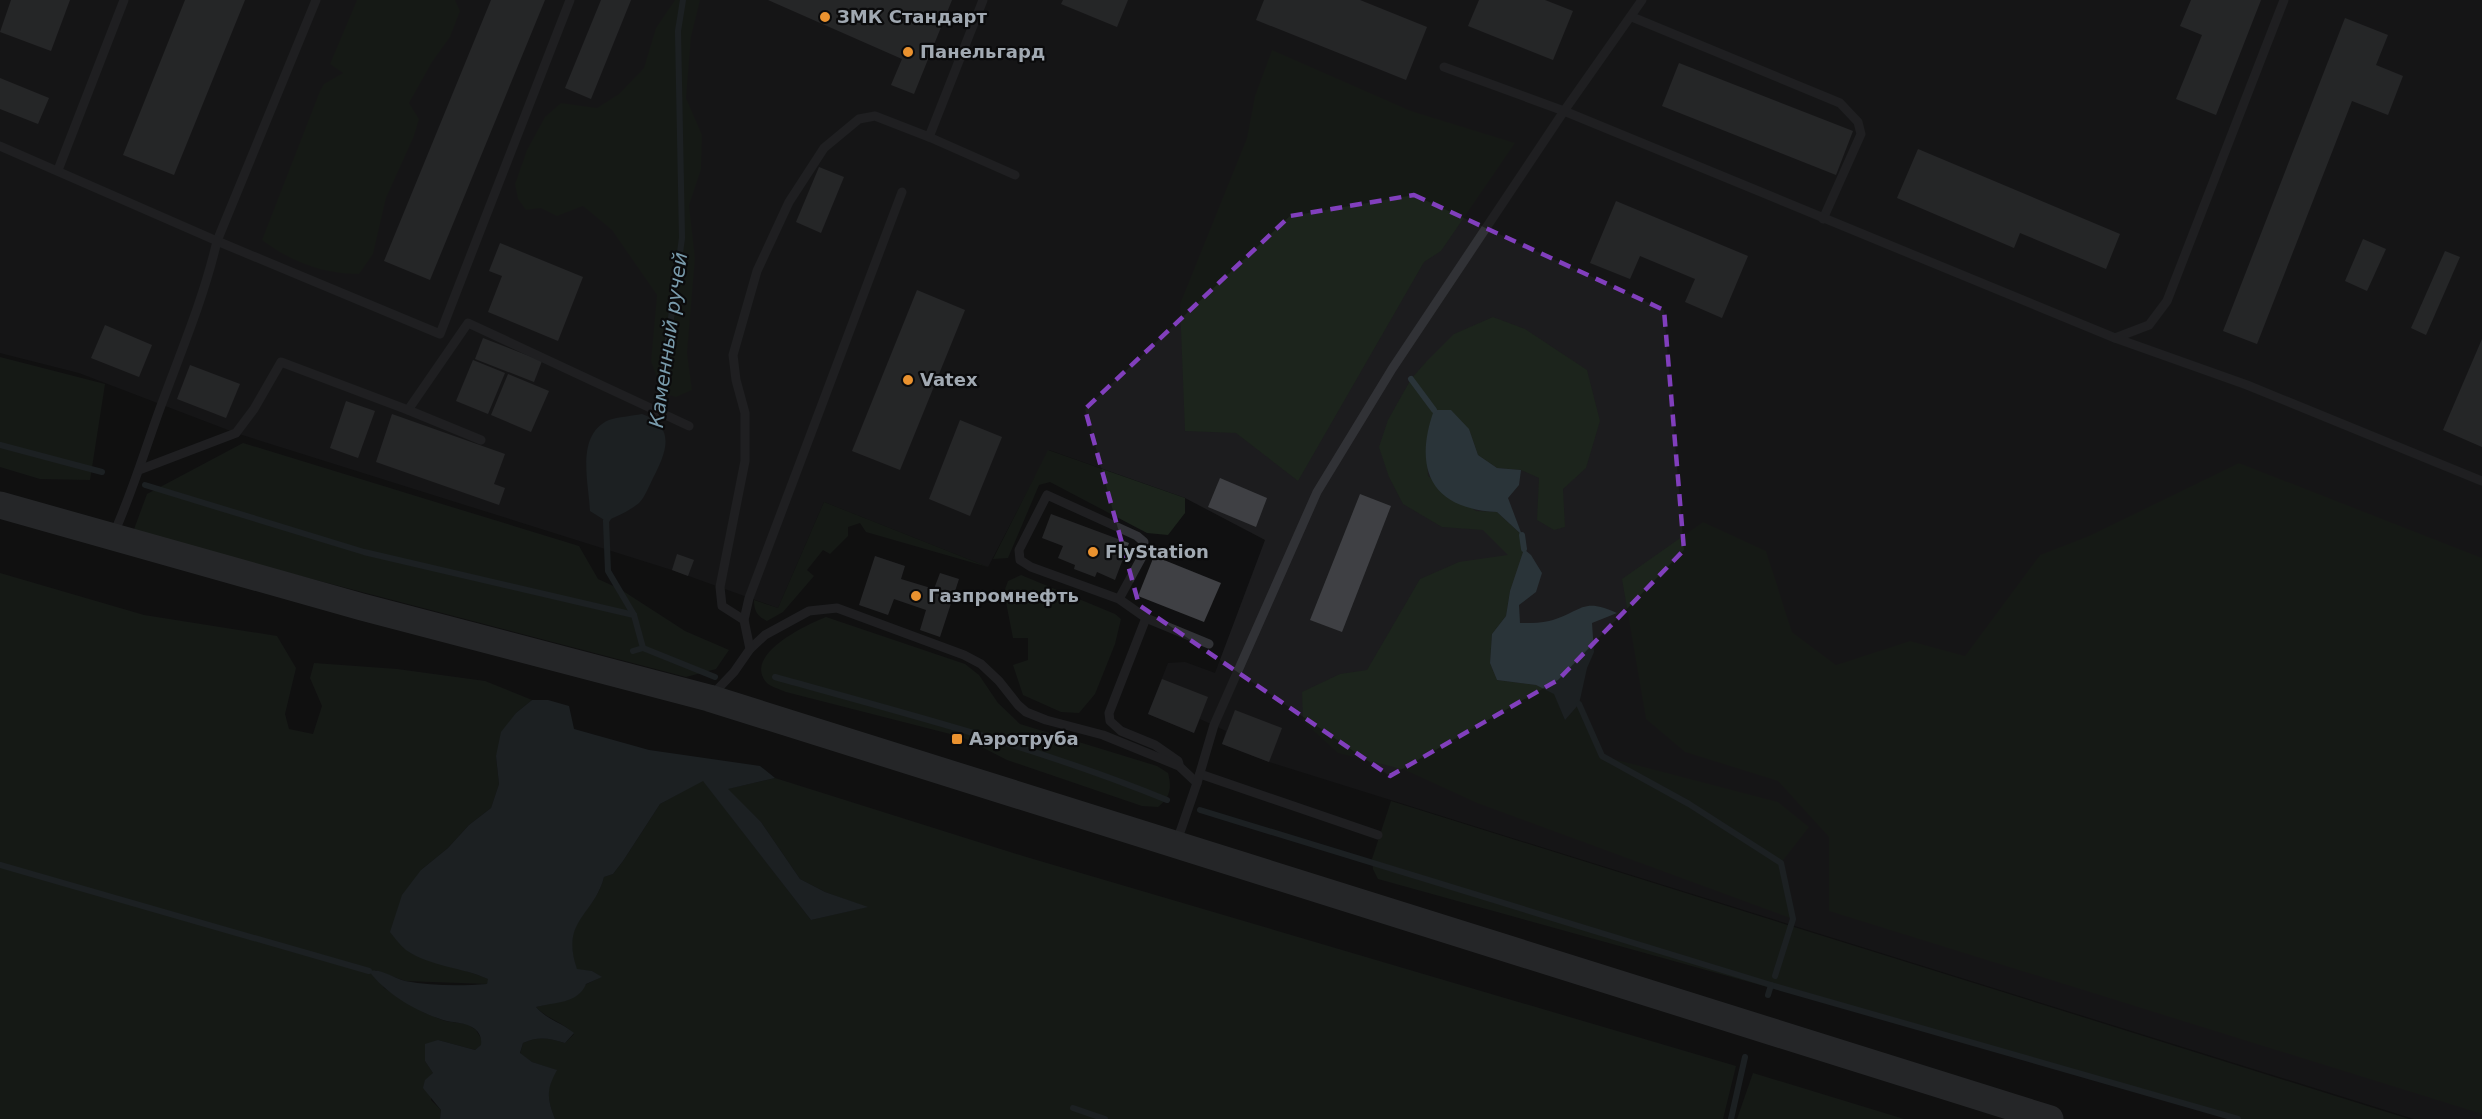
<svg xmlns="http://www.w3.org/2000/svg" width="2482" height="1119" viewBox="0 0 2482 1119" font-family="'DejaVu Sans',sans-serif">
<rect width="100%" height="100%" fill="#101011"/>
<!-- built -->
<path fill="#1c1c1e" d="M 0,0 L 2482,0 L 2482,1119 L 2414,1119 L 1269,762 L 1222,744 L 1226,731 L 1200,719 L 1194,733 L 1148,714 L 1168,663 L 1185,662 L 1215,673 L 1265,540 L 1185,498 L 1049,450 L 988,567 L 824,502 L 778,608 L 672,570 L 236,433 L 79,373 L 0,353 Z"/>
<!-- green -->
<g fill="#1c241c">
<path d="M 357,0 L 455,0 L 460,11 L 450,37 L 432,62 L 409,103 L 419,119 L 414,136 L 386,198 L 373,254 L 359,274 C 323,274 291,262 262,240 L 320,91 L 324,84 L 343,73 L 330,64 Z"/>
<path d="M 675,0 L 700,0 L 691,37 L 686,98 L 702,135 L 701,169 L 689,205 L 695,258 L 687,353 L 692,390 L 676,397 L 662,393 L 651,361 L 657,295 L 612,230 L 583,206 L 557,216 L 541,208 L 526,210 L 518,199 L 515,184 L 527,150 L 545,117 L 561,103 L 597,108 L 619,94 L 644,68 L 656,28 Z"/>
<path d="M 1272,50 L 1411,111 L 1515,143 L 1441,251 L 1424,262 L 1298,481 L 1236,433 L 1185,431 L 1180,304 L 1247,138 L 1255,96 Z"/>
<path d="M 1493,317 L 1525,329 L 1587,370 L 1600,421 L 1586,468 L 1563,489 L 1565,527 L 1554,530 L 1537,520 L 1539,478 L 1521,470 L 1497,468 L 1478,455 L 1469,429 L 1427,456 L 1428,476 L 1476,511 L 1497,512 L 1522,535 L 1524,549 L 1510,591 L 1506,616 L 1492,634 L 1490,663 L 1497,680 L 1536,685 L 1555,694 L 1565,720 L 1579,704 L 1602,756 L 1778,802 L 1809,827 L 1781,863 L 1793,919 L 1477,803 L 1405,770 L 1338,753 L 1303,721 L 1302,692 L 1340,674 L 1367,670 L 1420,579 L 1459,562 L 1508,555 L 1483,530 L 1442,527 L 1403,504 L 1389,477 L 1379,447 L 1388,420 L 1411,379 L 1426,362 L 1454,334 Z"/>
<path d="M 0,357 L 105,384 L 90,480 L 40,479 L 0,467 Z"/>
<path d="M 243,443 L 579,546 L 598,579 L 620,589 L 685,631 L 729,650 L 716,669 L 686,677 L 133,532 L 147,494 Z"/>
<path d="M 1048,450 L 1185,498 L 1185,513 L 1168,535 L 1147,533 L 1050,482 L 1039,485 L 1008,558 L 993,559 Z"/>
<path d="M 2239,463 L 2482,558 L 2482,1114 L 1829,911 L 1829,837 L 1778,781 L 1685,752 L 1646,719 L 1622,579 L 1703,522 L 1766,551 L 1792,632 L 1836,665 L 1910,641 L 1965,656 L 2040,555 L 2089,536 Z"/>
<path d="M 824,502 L 988,567 L 866,532 L 860,523 L 848,527 L 848,536 L 830,554 L 823,550 L 807,570 L 814,576 L 783,612 L 767,621 C 757,616 754,611 754,600 L 778,608 Z"/>
<path d="M 0,573 L 144,615 L 277,636 L 296,668 L 285,714 L 289,729 L 313,734 L 322,706 L 310,678 L 314,663 L 397,669 L 485,681 L 532,700 L 516,713 L 496,756 L 499,784 L 491,808 L 469,825 L 448,848 L 421,870 L 458,968 L 489,979 L 487,984 L 405,981 L 375,970 L 384,988 L 425,1013 L 445,1021 L 467,1024 L 476,1030 L 482,1040 L 482,1045 L 475,1050 L 438,1040 L 425,1061 L 433,1073 L 431,1100 L 441,1110 L 440,1119 L 0,1119 Z"/>
<path d="M 1021,575 L 1115,614 L 1121,619 L 1115,644 L 1095,694 L 1079,713 L 1061,712 L 1023,695 L 1013,665 L 1028,660 L 1028,638 L 1013,638 L 1004,592 L 1008,581 Z"/>
<path d="M 826,617 L 965,664 L 979,675 L 998,703 L 1020,724 L 1157,766 L 1168,773 C 1172,788 1170,798 1158,807 L 1142,806 L 1007,760 L 962,737 L 786,692 C 780,689 770,687 766,682 C 743,654 808,624 826,617 Z"/>
<path d="M 775,778 L 1023,856 L 1736,1066 L 1723,1119 L 555,1119 C 547,1098 546,1090 556,1070 L 532,1062 L 520,1054 L 523,1043 C 538,1036 549,1038 565,1043 L 574,1034 C 563,1022 547,1019 536,1007 L 544,1005 L 601,977 L 592,971 L 577,970 C 559,919 594,916 604,877 L 613,874 L 623,861 L 660,804 L 703,780 L 811,920 L 866,907 L 825,892 L 800,879 L 761,822 L 727,789 Z"/>
<path d="M 1391,801 L 2409,1119 L 2237,1119 L 2179,1101 L 1378,879 L 1373,869 L 1372,859 Z"/>
<path d="M 1753,1073 L 1904,1119 L 1737,1119 Z"/>
</g>
<!-- water -->
<g fill="#2a3439">
<path d="M 1434,410 L 1451,410 L 1469,429 L 1478,455 L 1497,468 L 1521,470 L 1519,485 L 1508,498 L 1522,535 L 1497,512 C 1431,509 1413,469 1434,410 Z"/>
<path d="M 642,414 C 676,427 667,451 653,478 C 649,486 645,497 639,503 C 629,511 618,516 606,521 L 590,511 C 589,483 575,435 609,420 C 618,417 632,416 642,414 Z"/>
<path d="M 1524,549 L 1531,555 L 1542,573 L 1536,592 L 1519,605 L 1520,623 C 1530,623 1541,623 1549,621 C 1581,613 1581,596 1617,613 L 1592,623 L 1594,652 L 1587,668 L 1579,704 L 1565,720 L 1554,694 L 1536,685 L 1497,680 L 1490,663 L 1492,634 L 1506,616 L 1510,591 Z"/>
<path d="M 532,700 L 548,700 L 569,706 L 574,729 L 649,750 L 760,766 L 775,778 L 728,789 L 761,822 L 800,879 L 825,892 L 868,907 L 811,920 L 703,781 L 660,804 L 623,861 L 613,874 L 604,877 C 594,916 560,920 577,969 L 592,971 L 602,977 L 586,984 C 578,1004 554,1002 536,1007 C 546,1019 562,1023 574,1033 L 565,1043 C 549,1038 538,1036 523,1043 L 520,1053 L 532,1062 L 557,1070 C 546,1090 547,1098 555,1119 L 440,1119 L 441,1110 L 423,1088 L 425,1080 L 433,1073 L 425,1061 L 425,1044 L 438,1040 L 475,1050 L 481,1045 C 482,1039 480,1033 475,1029 C 466,1022 453,1023 443,1020 C 416,1011 386,994 369,971 C 381,968 393,978 405,981 C 431,986 462,986 487,984 L 488,979 C 462,967 431,967 406,950 C 400,945 395,938 390,932 L 402,895 L 421,870 L 448,848 L 469,825 L 491,808 L 499,784 L 496,756 L 501,732 L 516,713 Z"/>
</g>
<g fill="none" stroke-linecap="round" stroke-linejoin="round">
<!-- stream -->
<g stroke="#2a3439" stroke-width="6">
<path d="M 1411,379 L 1434,410"/>
<path d="M 656,428 L 682,238 L 678,31 L 683,0"/>
<path d="M 0,445 L 102,472"/>
<path d="M 145,485 L 364,552 L 634,615"/>
<path d="M 610,515 L 606,521 L 608,571 L 634,615 L 643,648 L 633,651"/>
<path d="M 1522,535 L 1524,549"/>
<path d="M 643,648 L 715,677"/>
<path d="M 775,677 C 907,714 1040,748 1167,800"/>
<path d="M 1579,704 L 1602,756 L 1689,804 L 1781,863 L 1793,919 L 1775,976"/>
<path d="M 1200,810 L 1771,985 L 2238,1119"/>
<path d="M 0,865 L 369,971"/>
<path d="M 1768,995 L 1771,985"/>
<path d="M 1073,1108 L 1105,1119"/>
<path d="M 1731,1119 L 1745,1057"/>
</g>
</g>
<!-- building -->
<g fill="#3f4044">
<path d="M 11,0 L 70,0 L 51,51 L 0,32 Z"/>
<path d="M 185,0 L 245,0 L 174,175 L 123,155 Z"/>
<path d="M 491,0 L 545,0 L 430,280 L 384,261 Z"/>
<path d="M 601,0 L 631,0 L 591,99 L 565,88 Z"/>
<path d="M 768,0 L 952,0 L 914,94 L 891,85 L 902,59 Z"/>
<path d="M 1063,0 L 1128,0 L 1117,27 L 1061,4 Z"/>
<path d="M 1264,0 L 1360,0 L 1427,27 L 1406,80 L 1256,20 Z"/>
<path d="M 1479,0 L 1545,0 L 1573,11 L 1553,60 L 1468,26 Z"/>
<path d="M 2191,0 L 2261,0 L 2216,115 L 2176,99 L 2202,35 L 2180,26 Z"/>
<path d="M 2345,18 L 2388,35 L 2376,65 L 2403,76 L 2388,115 L 2352,101 L 2257,344 L 2223,331 Z"/>
<path d="M 1679,63 L 1853,131 L 1836,175 L 1662,106 Z"/>
<path d="M 0,78 L 49,98 L 38,124 L 0,109 Z"/>
<path d="M 1918,149 L 2120,234 L 2106,269 L 2020,233 L 2014,248 L 1897,198 Z"/>
<path d="M 819,167 L 844,177 L 821,233 L 796,222 Z"/>
<path d="M 1616,201 L 1748,256 L 1722,318 L 1685,302 L 1695,279 L 1640,256 L 1630,279 L 1590,263 Z"/>
<path d="M 2363,239 L 2386,249 L 2367,291 L 2345,281 Z"/>
<path d="M 500,243 L 583,277 L 558,341 L 488,312 L 502,276 L 489,271 Z"/>
<path d="M 2445,251 L 2460,257 L 2426,335 L 2411,328 Z"/>
<path d="M 917,290 L 965,310 L 900,470 L 852,451 Z"/>
<path d="M 105,325 L 152,345 L 139,377 L 91,358 Z"/>
<path d="M 483,338 L 542,361 L 534,382 L 475,359 Z"/>
<path d="M 2482,339 L 2482,447 L 2443,430 Z"/>
<path d="M 473,360 L 505,373 L 488,414 L 456,401 Z"/>
<path d="M 190,365 L 240,384 L 226,418 L 177,399 Z"/>
<path d="M 508,374 L 549,391 L 531,432 L 491,415 Z"/>
<path d="M 346,401 L 375,411 L 358,458 L 330,448 Z"/>
<path d="M 392,414 L 505,454 L 494,484 L 505,488 L 499,505 L 376,462 Z"/>
<path d="M 960,420 L 1002,437 L 970,516 L 929,499 Z"/>
<path d="M 1220,478 L 1267,498 L 1256,527 L 1208,507 Z"/>
<path d="M 1360,494 L 1391,506 L 1342,632 L 1310,620 Z"/>
<path d="M 1051,514 L 1129,543 L 1115,580 L 1097,572 L 1095,577 L 1074,569 L 1075,565 L 1058,558 L 1063,546 L 1042,538 Z"/>
<path d="M 677,554 L 694,560 L 688,576 L 672,570 Z"/>
<path d="M 875,556 L 905,566 L 901,579 L 934,589 L 940,573 L 959,579 L 940,637 L 920,630 L 926,610 L 894,599 L 888,615 L 859,605 Z"/>
<path d="M 1154,556 L 1221,583 L 1204,622 L 1138,596 Z"/>
<path d="M 1162,679 L 1208,697 L 1194,733 L 1148,714 Z"/>
<path d="M 1235,710 L 1282,728 L 1269,762 L 1222,744 Z"/>
</g>
<g fill="none" stroke-linecap="round" stroke-linejoin="round">
<!-- service -->
<g stroke="#313236" stroke-width="9">
<path d="M 316,0 L 217,241 L 440,334 L 570,0"/>
<path d="M 1632,17 L 1840,103 L 1858,122 L 1861,134 L 1823,219"/>
<path d="M 1444,67 L 1564,111 L 2115,338 L 2149,325 L 2167,301 L 2284,0"/>
<path d="M 929,137 L 1015,175"/>
<path d="M 0,146 L 217,241 C 204,297 182,349 162,403 C 146,446 133,491 114,533"/>
<path d="M 58,170 L 124,0"/>
<path d="M 2115,338 L 2247,385 L 2482,481"/>
<path d="M 408,410 L 468,323 L 689,426"/>
<path d="M 139,470 L 236,433 L 254,409 L 281,362 L 408,410 L 481,440"/>
<path d="M 1119,599 L 1143,555 L 1144,542 L 1137,536 L 1047,495 L 1019,550 L 1020,560 L 1031,567 L 1119,599 L 1146,618 L 1209,644"/>
<path d="M 1146,618 L 1109,713 L 1110,721 L 1121,731 L 1155,745 L 1178,761 L 1179,764"/>
<path d="M 744,620 L 749,598 L 902,192"/>
<path d="M 750,649 L 765,635 L 809,611 L 837,608 L 964,655 L 981,664 L 999,681 L 1018,705 L 1026,712 L 1046,720 L 1103,735 L 1179,766 L 1197,783"/>
<path d="M 712,695 L 734,672 L 750,649 L 744,620 L 722,606 L 720,587 L 745,461 L 745,413 L 736,380 L 733,355 L 757,271 L 789,202 L 824,148 L 859,119 L 875,116 L 929,137 L 983,0"/>
<path d="M 1200,774 L 1378,835"/>
<path d="M 1177,841 L 1197,783 L 1214,725 L 1317,492 L 1392,369 L 1564,111 L 1642,0"/>
</g>
<!-- secondary -->
<path stroke="#3f4246" stroke-width="27" d="M 0,505 L 362,607 L 709,698 L 2050,1119"/>
</g>
<!-- marked area -->
<path d="M0 0H2482V1119H0ZM 1414,195 L 1664,310 L 1684,550 L 1558,680 L 1390,776 L 1139,605 L 1085,409 L 1290,216 Z" fill="#101011" fill-opacity=".55" fill-rule="evenodd"/>
<path fill="none" stroke="#813fbd" stroke-width="4.5" stroke-dasharray="12 8" stroke-linejoin="round" d="M 1414,195 L 1664,310 L 1684,550 L 1558,680 L 1390,776 L 1139,605 L 1085,409 L 1290,216 Z"/>
<!-- markers -->
<g fill="#ea922f" stroke="#0b0b0c" stroke-width="2">
<circle cx="825" cy="17" r="6"/>
<circle cx="908" cy="52" r="6"/>
<circle cx="908" cy="380" r="6"/>
<circle cx="1093" cy="552" r="6"/>
<circle cx="916" cy="596" r="6"/>
<rect x="951" y="733" width="12" height="12" rx="3"/>
</g>
<g text-anchor="middle" stroke-width="4.5" stroke-linejoin="round" paint-order="stroke">
<!-- poi labels -->
<g font-size="18" font-weight="bold" fill="#a1a9b2" stroke="#0b0b0c" text-anchor="start">
<text x="837" y="23">ЗМК Стандарт</text>
<text x="920" y="58">Панельгард</text>
<text x="920" y="386">Vatex</text>
<text x="1105" y="558">FlyStation</text>
<text x="928" y="602">Газпромнефть</text>
<text x="969" y="745">Аэротруба</text>
</g>
<!-- water labels -->
<g font-size="20" font-style="italic" fill="#799bac" stroke="#0b0b0c">
<text transform="translate(668 340) rotate(-82)" y="7">Каменный ручей</text>
</g>
</g>
</svg>
